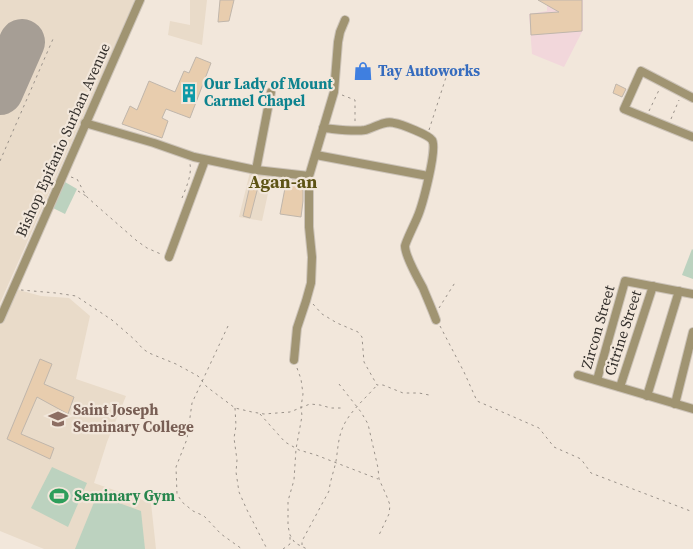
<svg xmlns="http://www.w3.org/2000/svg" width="693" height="549" viewBox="0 0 693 549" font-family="'Source Serif 4',serif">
<rect width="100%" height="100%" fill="#f2e7db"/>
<!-- commercial -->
<path fill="#f2d7db" d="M 547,0 L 583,0 L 583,30 L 564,67 L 532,54 L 529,14 L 547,11 Z"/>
<!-- built -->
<g fill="#e9dbc9">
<path d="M 0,0 L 135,0 L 0,303 Z"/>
<path d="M 190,0 L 207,0 L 202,45 L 168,35 L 170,21 L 190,25 Z"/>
<path d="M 250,172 L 272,175 L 262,221 L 239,217 Z"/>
<path d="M 15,289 L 41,296 L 69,298 L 90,316 L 76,379 L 126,396 L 107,442 L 94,483 L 151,503 L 156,549 L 44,549 L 0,531 L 0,322 Z"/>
</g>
<!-- green -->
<g fill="#bcd2bf">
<path d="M 65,182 L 77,189 L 65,214 L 53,208 Z"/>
<path d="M 692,249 L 693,250 L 693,279 L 682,275 Z"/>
<path d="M 52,467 L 87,483 L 68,527 L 31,508 Z"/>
<path d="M 97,495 L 141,511 L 145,549 L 75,549 Z"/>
</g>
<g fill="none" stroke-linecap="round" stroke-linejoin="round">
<!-- runway -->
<path stroke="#a69e95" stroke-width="46" d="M 0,92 L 22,42"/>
</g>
<!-- building -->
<g fill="#e8cdae" stroke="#c0b6ab">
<path d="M 220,0 L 234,0 L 229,21 L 218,22 Z"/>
<path d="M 538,0 L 582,0 L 582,31 L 531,35 L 530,14 L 559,12 Z"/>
<path d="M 196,57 L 211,63 L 190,118 L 166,109 L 162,118 L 168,121 L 162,138 L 122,124 L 130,106 L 137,110 L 149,81 L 175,92 L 184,71 L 189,73 Z"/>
<path d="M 616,84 L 626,89 L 622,97 L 613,93 Z"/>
<path d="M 292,180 L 303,181 L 303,201 L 301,217 L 280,214 L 286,183 L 291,183 Z"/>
<path d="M 251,181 L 259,183 L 250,218 L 243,216 Z"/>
<path d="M 40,359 L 52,364 L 44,384 L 74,397 L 68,414 L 37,397 L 21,434 L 54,448 L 50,459 L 7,439 Z"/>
</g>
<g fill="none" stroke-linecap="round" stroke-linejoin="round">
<!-- minor casing -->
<g stroke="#ccc3b8" stroke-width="10">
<g id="minor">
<path d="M 693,98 L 641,71 L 624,109 L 693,137"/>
<path d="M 85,123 L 154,143 L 194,157 L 256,170 L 309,176"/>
<path d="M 323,128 C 335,129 353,132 365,130 C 374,128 384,120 394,123 C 401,124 429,135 432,140 C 438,148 422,207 417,218 C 415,223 406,241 405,246 C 405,255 418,279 423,288 C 427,298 432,309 436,320"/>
<path d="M 316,155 L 428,176"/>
<path d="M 256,170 L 271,92"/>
<path d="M 169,257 L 205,160"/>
<path d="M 0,319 L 140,0"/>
<path d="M 294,360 L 297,328 L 306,301 L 311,283 L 312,257 L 309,227 L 309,176 L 334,92 L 338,42 L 340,32 L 345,20"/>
<path d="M 578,375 L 693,409"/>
<path d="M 597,380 L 625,281 L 693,294"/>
<path d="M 620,387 L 653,286"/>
<path d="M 647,396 L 679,291"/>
<path d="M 675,404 L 693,332"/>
</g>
</g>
<!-- path -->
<g stroke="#9a928a" stroke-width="1" stroke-dasharray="2.5 4" stroke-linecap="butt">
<path d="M 342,95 L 355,100 L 355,122"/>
<path d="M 649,111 L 659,90"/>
<path d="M 671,119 L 679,100"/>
<path d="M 429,130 L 448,71"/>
<path d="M 0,161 L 53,39"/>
<path d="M 71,177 L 77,179 L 86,196 L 97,206 L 137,241 L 147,248 L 163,255"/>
<path d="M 78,191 L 86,196"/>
<path d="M 182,198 C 186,188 192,175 190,164"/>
<path d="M 21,290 L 56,293 L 76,296 L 112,320 L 135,340 L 143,349 L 149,353 L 176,364 L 198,376 L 207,387 L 235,408 L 252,412 L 264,414 L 290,412 L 310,404 L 320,405 L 331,408 L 342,408"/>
<path d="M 313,304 L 322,314 L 337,323 L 358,332 L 362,337 L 364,362 L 377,385 L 383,385 L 403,393 L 419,393 L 429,395"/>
<path d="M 439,308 L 456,281"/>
<path d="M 228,326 L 192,403 L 187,439 L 176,467 L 177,494 L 182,502 L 193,511 L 204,516 L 221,534 L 242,549"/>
<path d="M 440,326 L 464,372 L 477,401 L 539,428 L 554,447 L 581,459 L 591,473 L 693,512"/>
<path d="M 297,368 L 301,379 L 303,394 L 301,407 L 302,416 L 296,449 L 294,480 L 288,501 L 288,526 L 290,535 L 295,543 L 307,549"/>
<path d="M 339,384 L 361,412 L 368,424 L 378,468 L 379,479 L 387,497 L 390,505 L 389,514 L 379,535"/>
<path d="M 235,408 L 236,426 L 234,438 L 237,460 L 236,472 L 239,492 L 247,510 L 267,549"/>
<path d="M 260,414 L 285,442 L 299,450 L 316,455 L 378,479"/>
<path d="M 302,545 L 302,541 L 329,491 C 330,481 334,471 336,461 C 338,449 338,438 343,427 C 349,412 367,397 377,385"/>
<path d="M 283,549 L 290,544 L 290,536"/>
</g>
<!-- minor -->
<use href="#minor" stroke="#a09472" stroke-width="8"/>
</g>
<!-- icons -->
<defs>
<g id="shop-bare" transform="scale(1.5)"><path d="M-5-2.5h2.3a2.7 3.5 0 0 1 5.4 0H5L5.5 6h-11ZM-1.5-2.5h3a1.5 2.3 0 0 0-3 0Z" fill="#3f7fe0" stroke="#f2e7db" stroke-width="2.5" paint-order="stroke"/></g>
<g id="building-bare" transform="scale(1.5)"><path d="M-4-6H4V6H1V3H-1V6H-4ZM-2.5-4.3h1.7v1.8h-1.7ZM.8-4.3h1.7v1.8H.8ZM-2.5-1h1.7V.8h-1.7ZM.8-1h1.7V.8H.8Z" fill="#0f9aa8" stroke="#f2e7db" stroke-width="2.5" paint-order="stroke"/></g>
<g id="university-bare" transform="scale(1.5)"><path d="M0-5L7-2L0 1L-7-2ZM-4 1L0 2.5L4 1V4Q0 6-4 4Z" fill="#8d6e63" stroke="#f2e7db" stroke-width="2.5" paint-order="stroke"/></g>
<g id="stadium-bare" transform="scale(1.5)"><path d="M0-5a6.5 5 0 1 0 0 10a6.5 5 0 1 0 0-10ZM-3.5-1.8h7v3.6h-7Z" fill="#2e9e5b" stroke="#f2e7db" stroke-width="2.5" paint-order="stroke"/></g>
</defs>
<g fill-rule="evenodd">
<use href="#shop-bare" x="363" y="71"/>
<use href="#building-bare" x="189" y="93"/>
<use href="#university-bare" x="58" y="419"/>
<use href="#stadium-bare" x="59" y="496"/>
</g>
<g text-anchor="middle" stroke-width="4.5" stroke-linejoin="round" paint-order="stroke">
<!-- shop labels -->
<g font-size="15" font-weight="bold" fill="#366cbe" stroke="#f2e7db" text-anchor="start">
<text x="378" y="76">Tay Autoworks</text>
</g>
<!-- culture labels -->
<g font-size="15" font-weight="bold" fill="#0d838f" stroke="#f2e7db" text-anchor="start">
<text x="204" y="89">Our Lady of Mount<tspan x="204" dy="17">Carmel Chapel</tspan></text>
</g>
<!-- street labels -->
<g font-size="15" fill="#35312d" stroke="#f2e7db">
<text transform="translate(63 140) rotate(-66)" y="5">Bishop Epifanio Surban Avenue</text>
<text transform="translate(598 327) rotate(-74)" y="5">Zircon Street</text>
<text transform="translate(623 333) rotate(-72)" y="5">Citrine Street</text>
</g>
<!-- education labels -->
<g font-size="15" font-weight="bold" fill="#785e54" stroke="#f2e7db" text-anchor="start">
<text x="73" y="415">Saint Joseph<tspan x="73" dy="17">Seminary College</tspan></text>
</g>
<!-- leisure labels -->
<g font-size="15" font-weight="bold" fill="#27864d" stroke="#f2e7db" text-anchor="start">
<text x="74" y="501">Seminary Gym</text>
</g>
<!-- quarter labels -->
<g font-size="18" font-weight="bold" fill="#5d5315" stroke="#f2e7db">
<text x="283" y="188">Agan-an</text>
</g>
</g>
</svg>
